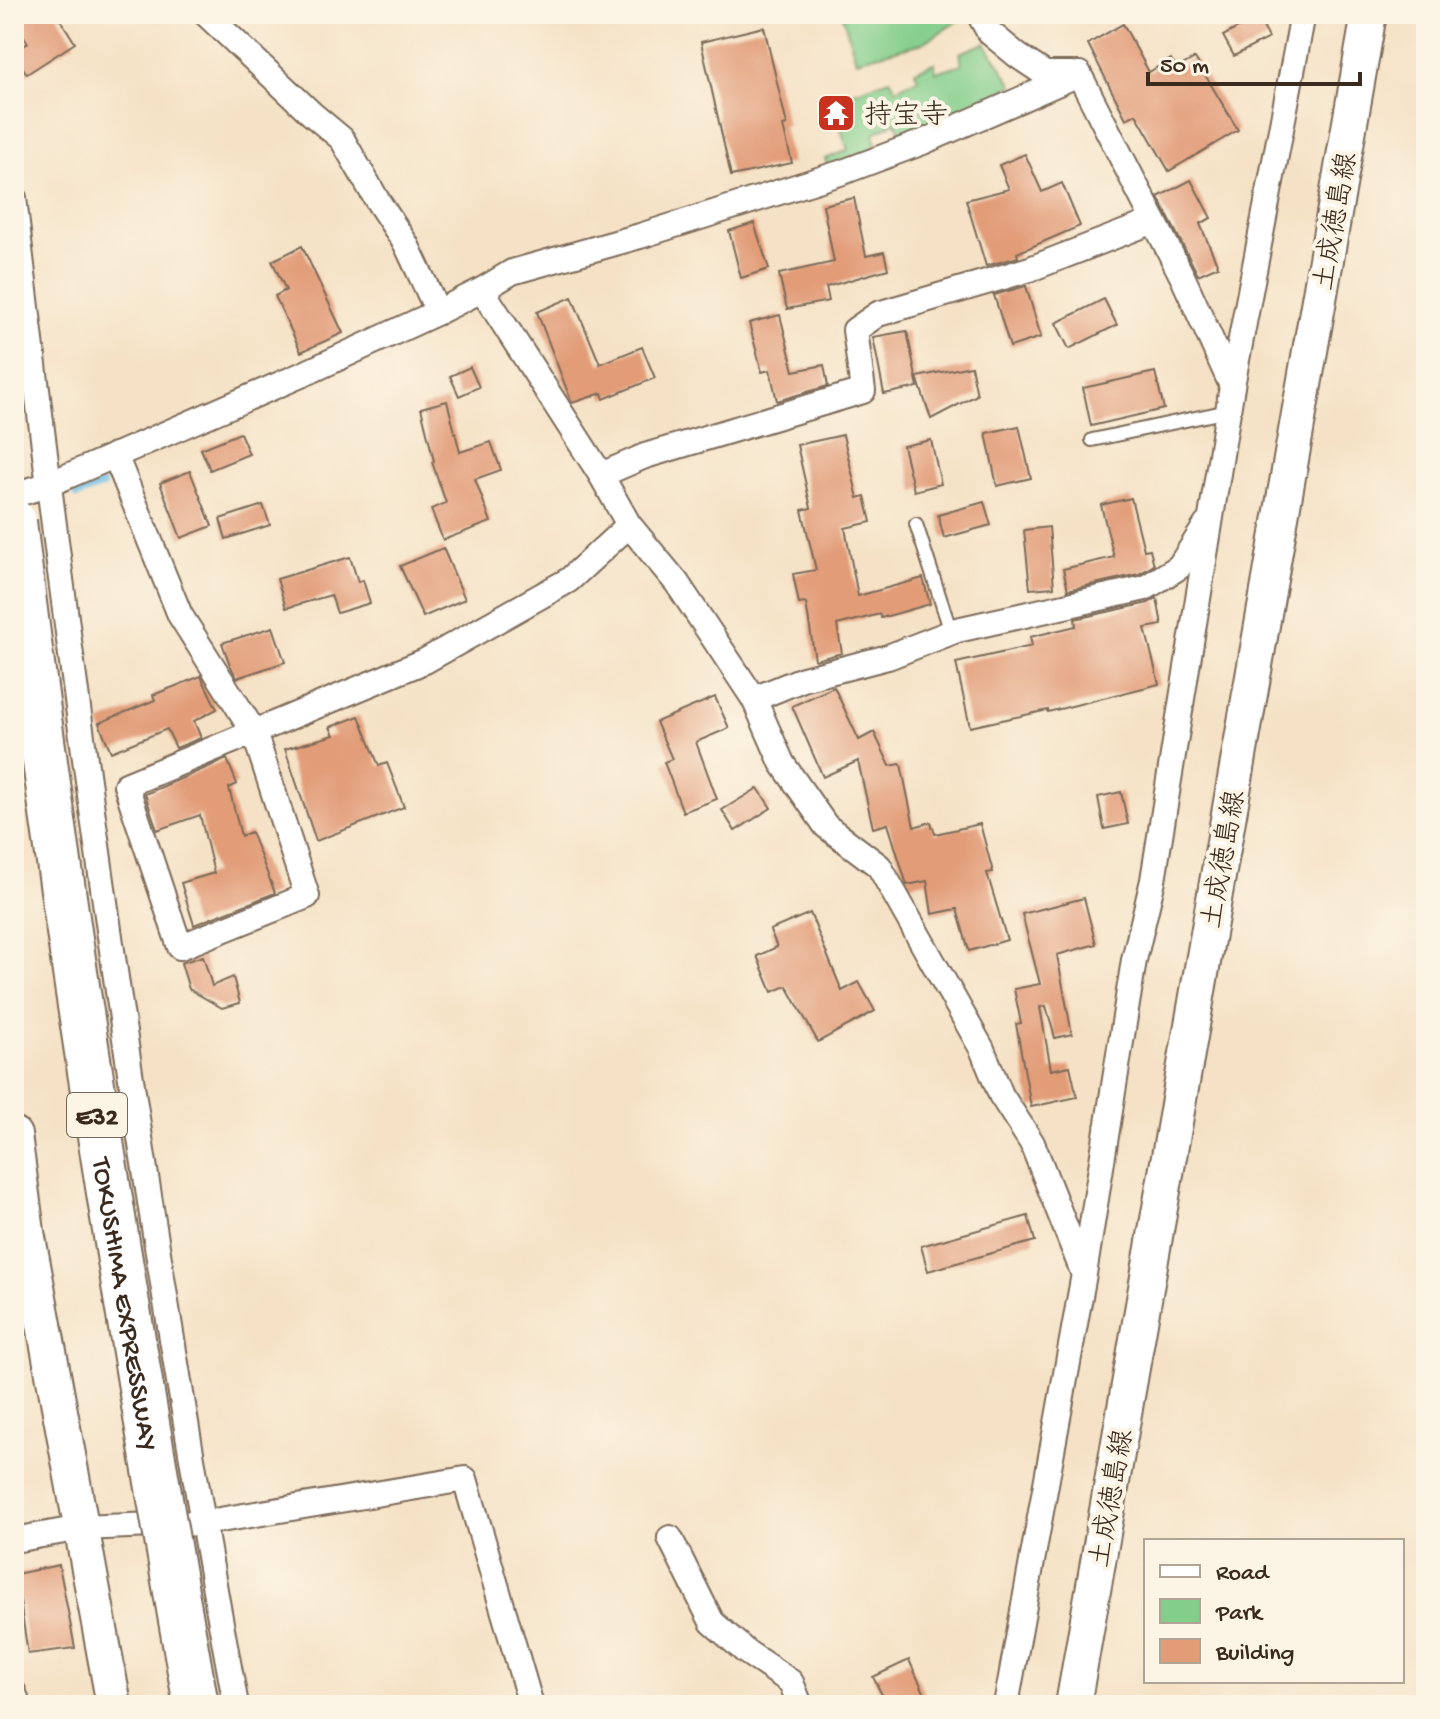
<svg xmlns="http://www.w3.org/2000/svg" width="1440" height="1719" viewBox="0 0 1440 1719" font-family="'Gochi Hand','Klee One',sans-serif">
<rect width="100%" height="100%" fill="#fcf5e5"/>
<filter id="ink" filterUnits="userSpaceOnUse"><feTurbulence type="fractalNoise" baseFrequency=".0125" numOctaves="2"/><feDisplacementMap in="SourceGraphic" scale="16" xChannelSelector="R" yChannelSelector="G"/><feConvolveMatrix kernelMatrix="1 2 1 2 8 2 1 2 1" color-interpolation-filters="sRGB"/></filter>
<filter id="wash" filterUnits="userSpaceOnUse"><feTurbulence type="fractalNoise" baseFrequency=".006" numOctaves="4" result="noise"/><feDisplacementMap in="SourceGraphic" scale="32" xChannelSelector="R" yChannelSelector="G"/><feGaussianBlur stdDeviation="1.8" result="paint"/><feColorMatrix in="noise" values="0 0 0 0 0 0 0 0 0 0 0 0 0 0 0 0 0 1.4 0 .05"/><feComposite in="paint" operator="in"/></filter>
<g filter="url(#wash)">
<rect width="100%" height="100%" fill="#f5e2c6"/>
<!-- green -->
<g fill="#83ce8b" stroke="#5f7c54" stroke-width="2">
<path d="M 842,14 L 965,14 L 966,16 L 923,43 L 856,60 Z"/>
<path d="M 985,43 L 1013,85 L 903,138 L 896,122 L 874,133 L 876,148 L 828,167 L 825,159 L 848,150 L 831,100 L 890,79 L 896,89 L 918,79 L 915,71 L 934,63 L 936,72 L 962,64 L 960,53 Z"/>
</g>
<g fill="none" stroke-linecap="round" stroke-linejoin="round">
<!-- stream -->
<path stroke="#6cbfe8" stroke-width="8" d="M 77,495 L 102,485"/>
</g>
<g id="blocks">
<!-- building -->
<g fill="#e29c78">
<path d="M 14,14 L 57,14 L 75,43 L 27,74 L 14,55 L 14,52 L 28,43 L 14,21 Z"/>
<path d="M 1258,17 L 1269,38 L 1234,56 L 1223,36 Z"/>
<path d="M 1123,24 L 1149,72 L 1171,59 L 1177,68 L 1195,58 L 1238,130 L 1169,171 L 1136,114 L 1126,119 L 1088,44 Z"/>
<path d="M 764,27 L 787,125 L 783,126 L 792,163 L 731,176 L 701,42 Z"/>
<path d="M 1025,154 L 1042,192 L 1062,183 L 1080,226 L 1017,253 L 1018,257 L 986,266 L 966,200 L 1009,189 L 999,165 Z"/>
<path d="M 1191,180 L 1211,218 L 1200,224 L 1218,266 L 1198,275 L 1158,197 Z"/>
<path d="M 854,198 L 866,256 L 884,252 L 888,269 L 826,287 L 829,301 L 787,309 L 779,274 L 834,262 L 823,205 Z"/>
<path d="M 754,223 L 769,269 L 741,278 L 729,231 Z"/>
<path d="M 302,246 L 343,333 L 301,352 L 275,296 L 286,290 L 272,261 Z"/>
<path d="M 1026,286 L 1041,337 L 1010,347 L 994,295 Z"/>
<path d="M 572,297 L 600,364 L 642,347 L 655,378 L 604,399 L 602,393 L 572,403 L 537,312 Z"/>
<path d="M 1104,299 L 1117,325 L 1069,349 L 1056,323 Z"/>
<path d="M 780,315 L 794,371 L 824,365 L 828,386 L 777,401 L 770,370 L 762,372 L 749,323 Z"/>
<path d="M 907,331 L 918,387 L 884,394 L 873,337 Z"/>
<path d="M 971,366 L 977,395 L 931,419 L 917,377 Z"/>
<path d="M 470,367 L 479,387 L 459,396 L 450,376 Z"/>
<path d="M 1155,372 L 1164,409 L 1091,426 L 1083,388 Z"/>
<path d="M 447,401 L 460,452 L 491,442 L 501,470 L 475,479 L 491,522 L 443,540 L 431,509 L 446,503 L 432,462 L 434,461 L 421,408 Z"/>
<path d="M 1019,426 L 1031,478 L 997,486 L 986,433 Z"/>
<path d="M 240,433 L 249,454 L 210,470 L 201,449 Z"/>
<path d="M 843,435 L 858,498 L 865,496 L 871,522 L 845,528 L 858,596 L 923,578 L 930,604 L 881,618 L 880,614 L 837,625 L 842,653 L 815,660 L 806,603 L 799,604 L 793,574 L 816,570 L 802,510 L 811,508 L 797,445 Z"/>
<path d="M 931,440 L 941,484 L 914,491 L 903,446 Z"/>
<path d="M 190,471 L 212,526 L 181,538 L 160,483 Z"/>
<path d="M 1131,498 L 1144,550 L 1150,549 L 1154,565 L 1139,574 L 1068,590 L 1063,569 L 1114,557 L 1101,505 Z"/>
<path d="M 984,502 L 991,525 L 944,538 L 938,515 Z"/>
<path d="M 263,505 L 270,525 L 226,539 L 220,519 Z"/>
<path d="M 1049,527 L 1054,587 L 1030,589 L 1024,530 Z"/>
<path d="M 443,548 L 465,599 L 423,617 L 400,566 Z"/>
<path d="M 350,557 L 358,582 L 363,580 L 370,603 L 337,613 L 331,595 L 286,608 L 277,579 Z"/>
<path d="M 1157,598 L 1162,625 L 1145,628 L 1159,684 L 1048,712 L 1048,710 L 970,727 L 956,663 L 1032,646 L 1030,637 L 1076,626 L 1075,619 L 1148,603 Z"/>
<path d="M 273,627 L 285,662 L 237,678 L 230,665 L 222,643 Z"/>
<path d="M 201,676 L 217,709 L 194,721 L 201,738 L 176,748 L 167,729 L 111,752 L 99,723 L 155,700 L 153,695 Z"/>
<path d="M 834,687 L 859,740 L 874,732 L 890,766 L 901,764 L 914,827 L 931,822 L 935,834 L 980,824 L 993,872 L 987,873 L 1007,940 L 969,951 L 957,909 L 932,914 L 927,881 L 907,885 L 888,824 L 873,828 L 858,761 L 823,777 L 792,706 Z"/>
<path d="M 715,697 L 729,728 L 696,742 L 717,799 L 683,812 L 664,762 L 672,759 L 656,722 Z"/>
<path d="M 359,716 L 379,766 L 387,763 L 404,807 L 316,841 L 285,749 L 334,735 L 330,727 Z"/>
<path d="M 227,759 L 237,784 L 229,788 L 241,836 L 251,832 L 275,893 L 194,925 L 181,883 L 214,873 L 200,815 L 157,830 L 145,794 Z"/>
<path d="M 758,788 L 771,808 L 735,831 L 722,810 Z"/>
<path d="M 1121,792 L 1128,824 L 1104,829 L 1098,797 Z"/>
<path d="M 1084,898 L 1096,944 L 1057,955 L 1072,1034 L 1055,1038 L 1046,1006 L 1040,1007 L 1051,1070 L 1070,1066 L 1077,1097 L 1031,1107 L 1016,1024 L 1021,1023 L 1014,989 L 1040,984 L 1022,914 Z"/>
<path d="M 810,913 L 842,991 L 859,982 L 875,1011 L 818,1042 L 787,986 L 772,992 L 757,956 L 777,947 L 770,930 Z"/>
<path d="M 203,956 L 212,986 L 233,977 L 240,1003 L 222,1008 L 189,989 L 181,963 Z"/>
<path d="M 1028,1216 L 1035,1241 L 928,1271 L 921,1246 Z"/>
<path d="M 59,1565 L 75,1648 L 28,1654 L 16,1574 Z"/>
<path d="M 909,1660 L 930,1705 L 887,1705 L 873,1677 Z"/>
</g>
</g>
</g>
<g filter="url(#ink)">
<use href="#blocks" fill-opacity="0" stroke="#7c6a59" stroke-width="2"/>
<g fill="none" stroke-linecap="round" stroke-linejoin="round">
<!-- lane casing -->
<g stroke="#7c6a59" stroke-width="16">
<g id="lane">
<path d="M 1092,440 L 1228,411"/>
<path d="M 916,524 L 951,632"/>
</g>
</g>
<!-- street casing -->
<g stroke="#7c6a59" stroke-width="28">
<g id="street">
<path d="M 206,14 L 312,114 L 342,139 L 377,200 L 406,244 L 438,312"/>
<path d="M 979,14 L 989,32 L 1018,56 L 1045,74 L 1072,74"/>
<path d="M 1079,74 L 1183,278 L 1232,386"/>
<path d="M 14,198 C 73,703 143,1206 236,1705"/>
<path d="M 482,290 L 601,475 L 629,525 L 677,583 L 754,699 L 782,763 L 826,826 L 879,866 L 982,1049 L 1001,1095 L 1032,1143 L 1083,1272"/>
<path d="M 115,455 L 180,615 L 254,732 L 126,785 L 180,947 L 307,896 L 254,732 L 425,661 L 569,580 L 629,525"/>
<path d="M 601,475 L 645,456 L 863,391 L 855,330 L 878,314 L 1030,269 L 1154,221"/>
<path d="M 14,495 L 47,485 L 308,372 L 438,312 L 482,290 L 512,272 L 640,236 L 843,172 L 923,142 L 1079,74"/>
<path d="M 754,699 L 803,679 L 888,657 L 957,630 L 1145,588 L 1179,567 L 1206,525"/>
<path d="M 670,1538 L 712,1622 L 745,1651 L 791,1682 L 800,1705"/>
<path d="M 14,1540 L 81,1528 L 202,1523 L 465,1479 L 531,1705"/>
<path d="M 14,1693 L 18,1705"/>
<path d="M 1006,1705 L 1084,1274 L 1134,960 L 1153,880 L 1232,386 L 1303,14"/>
</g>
</g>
<!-- secondary casing -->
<g stroke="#7c6a59" stroke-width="38">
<g id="secondary">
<path d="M 14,1135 L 27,1232 L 114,1705"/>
<path d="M 1073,1705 L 1369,14"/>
</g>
</g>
<!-- lane -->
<use href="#lane" stroke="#fff" stroke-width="12"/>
<!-- street -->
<use href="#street" stroke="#fff" stroke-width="24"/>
<!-- secondary -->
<use href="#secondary" stroke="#fff" stroke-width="34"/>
<!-- highway-bridge casing -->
<g stroke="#7c6a59" stroke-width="48" stroke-linecap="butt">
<g id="highway-bridge">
<path id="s1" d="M 14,522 C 62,919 126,1312 196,1705"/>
</g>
</g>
<!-- highway-bridge -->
<use href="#highway-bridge" stroke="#fff" stroke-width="44"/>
</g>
</g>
<!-- icons -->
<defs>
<g id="temple-square" transform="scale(2)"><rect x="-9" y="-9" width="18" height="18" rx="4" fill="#c8321e" stroke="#fcf5e5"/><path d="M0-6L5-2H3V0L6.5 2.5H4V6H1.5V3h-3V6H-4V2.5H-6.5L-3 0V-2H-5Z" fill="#fff"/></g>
</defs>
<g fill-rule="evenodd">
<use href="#temple-square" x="836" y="113"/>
</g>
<g text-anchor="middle" stroke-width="8" stroke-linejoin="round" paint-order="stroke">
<!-- shield labels -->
<rect fill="#fcf5e5" stroke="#75675a" stroke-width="2" x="67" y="1093" width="60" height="44" rx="6"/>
<g font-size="26" font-weight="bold" fill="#3b2a1e">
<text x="97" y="1124">E32</text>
</g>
<!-- poi labels -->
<g font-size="28" fill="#3b2a1e" stroke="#fcf5e5" text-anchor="start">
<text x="864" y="123">持宝寺</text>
</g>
<!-- street labels -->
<g font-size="28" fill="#3b2a1e" stroke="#fcf5e5">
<text transform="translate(1333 221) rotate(-80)" y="10">土成徳島線</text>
<text transform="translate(1221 859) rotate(-80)" y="10">土成徳島線</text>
<text dy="10" stroke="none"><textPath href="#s1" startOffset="790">TOKUSHIMA EXPRESSWAY</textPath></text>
<text transform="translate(1109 1498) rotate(-80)" y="10">土成徳島線</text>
</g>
</g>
<!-- margin -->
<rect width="1440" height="1719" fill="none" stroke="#fcf5e5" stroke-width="48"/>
<!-- legend -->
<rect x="1144" y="1539" width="260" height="144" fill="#fcf5e5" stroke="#afa495" stroke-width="2"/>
<rect x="1160" y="1565" width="40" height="12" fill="#ffffff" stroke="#afa495" stroke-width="2"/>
<text x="1216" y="1579" font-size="24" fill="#3b2a1e">Road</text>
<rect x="1160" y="1599" width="40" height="24" fill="#83ce8b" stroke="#afa495" stroke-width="2"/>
<text x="1216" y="1619" font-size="24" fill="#3b2a1e">Park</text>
<rect x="1160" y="1639" width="40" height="24" fill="#e29c78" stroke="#afa495" stroke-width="2"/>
<text x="1216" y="1659" font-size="24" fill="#3b2a1e">Building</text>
<!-- scale -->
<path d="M1148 72v12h212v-12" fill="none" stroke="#3b2a1e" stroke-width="4"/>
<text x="1160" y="72" font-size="24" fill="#3b2a1e" stroke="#fcf5e5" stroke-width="6" paint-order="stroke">50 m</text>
</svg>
